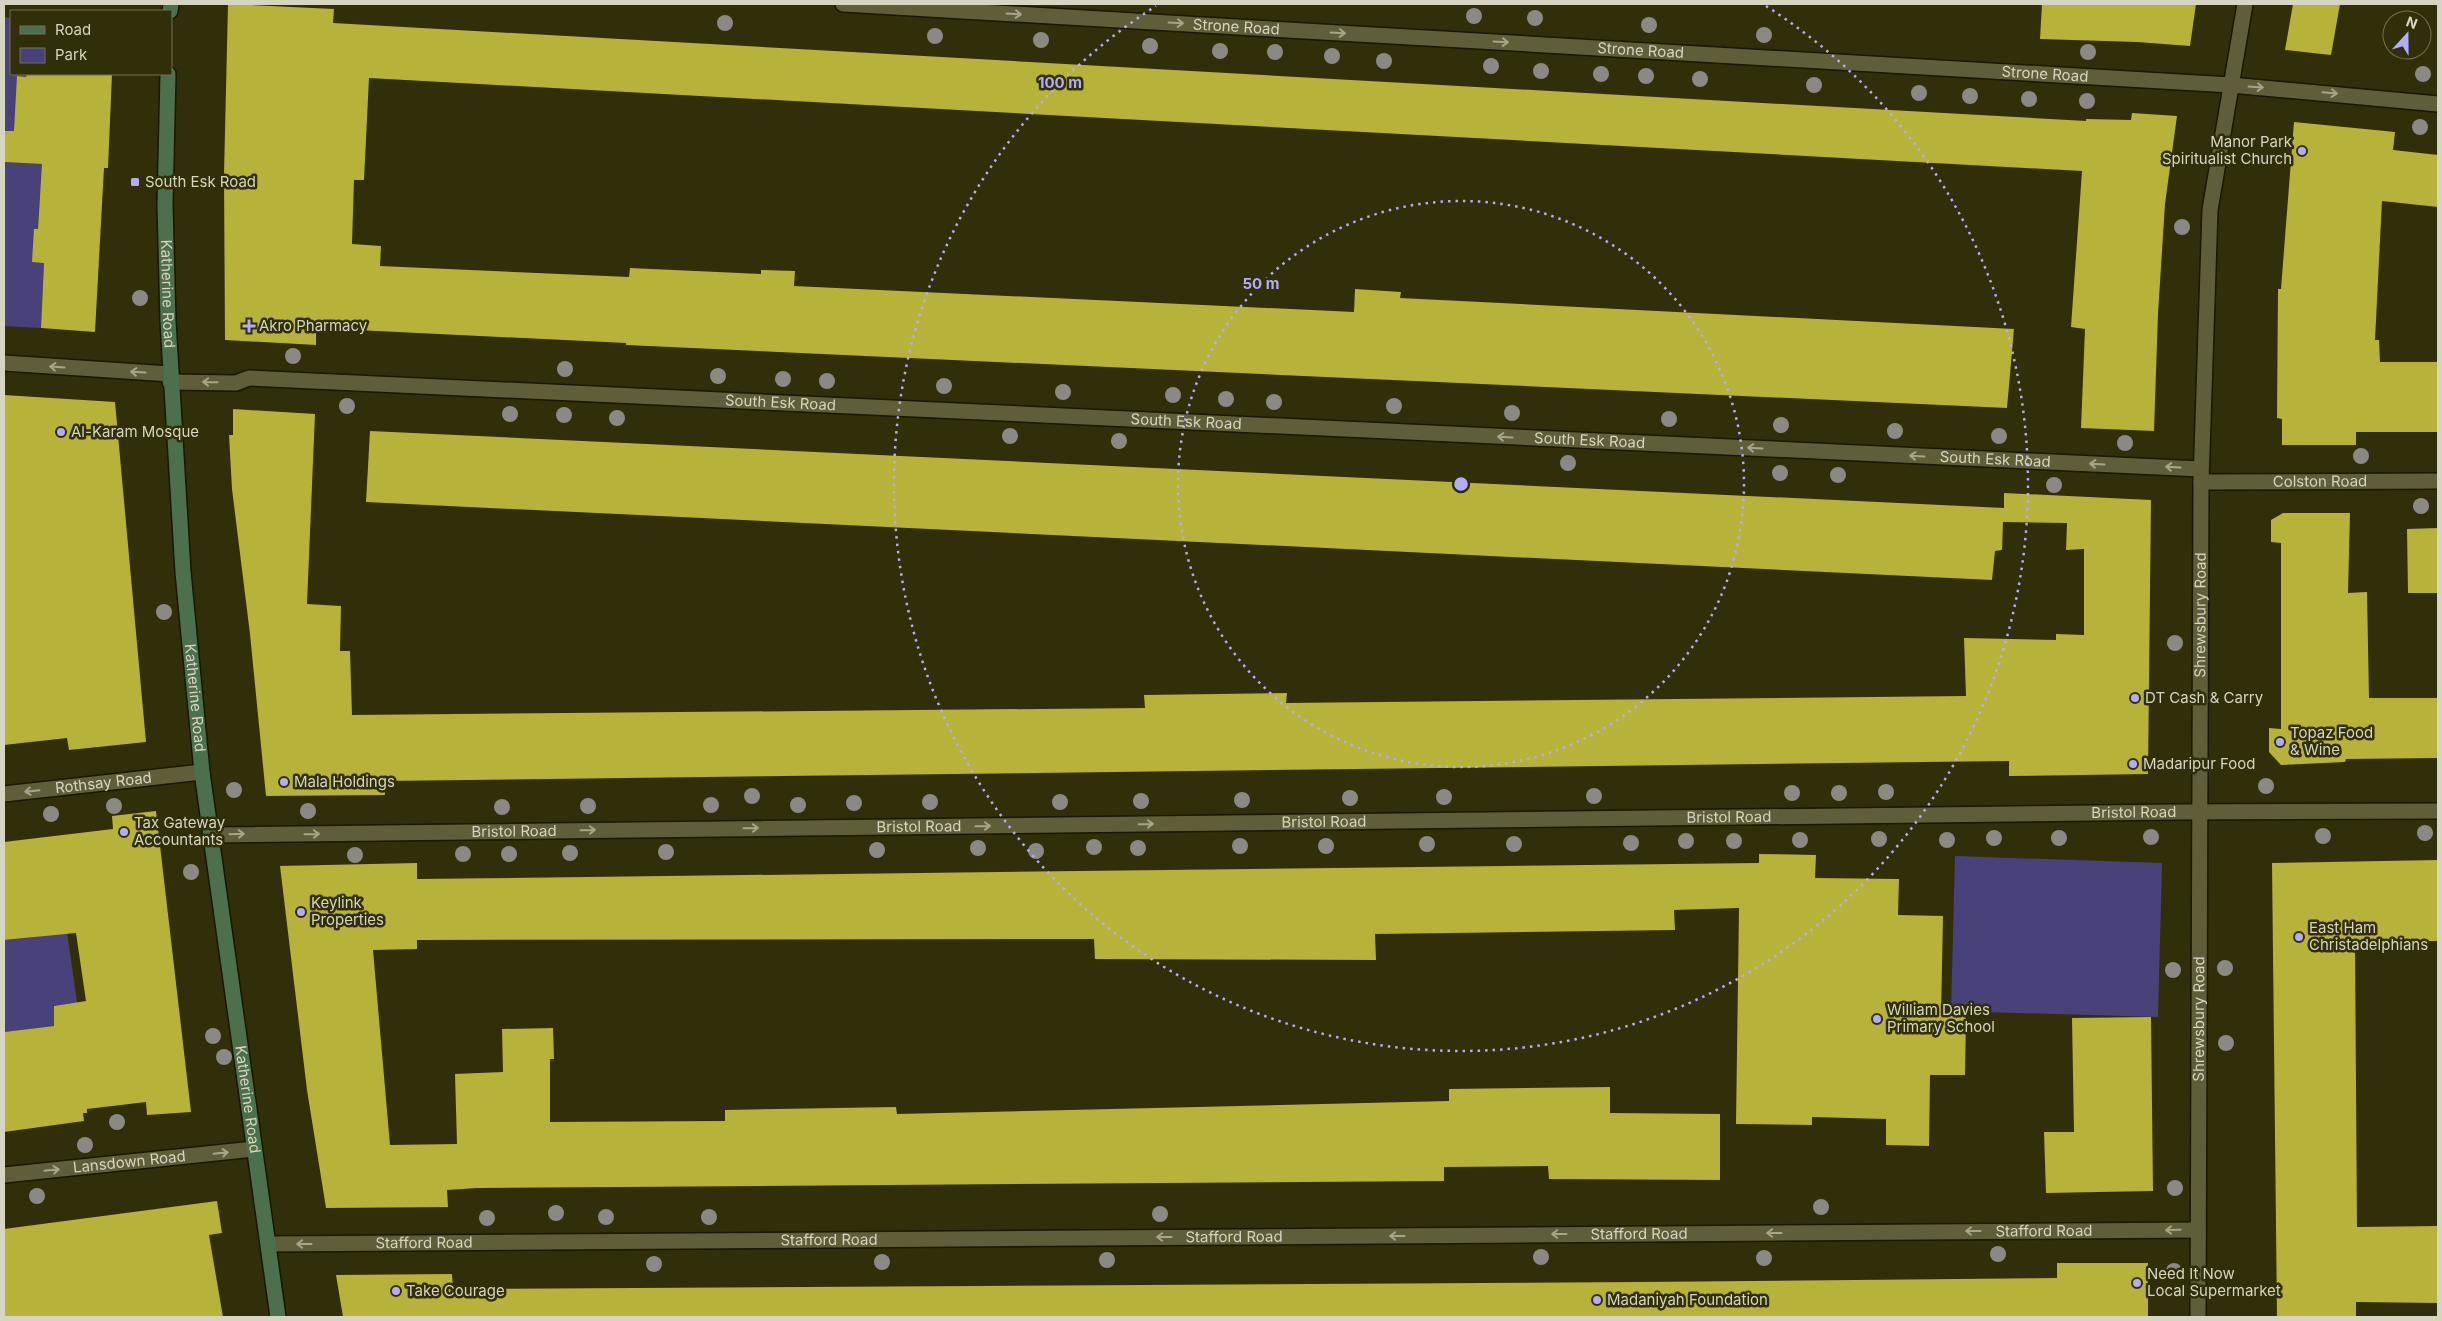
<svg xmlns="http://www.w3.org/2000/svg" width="2442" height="1321" viewBox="0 0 2442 1321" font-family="Inter,sans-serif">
<rect width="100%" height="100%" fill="#312f09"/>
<!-- green -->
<g fill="#48417a">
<path d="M 4,17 L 11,18 L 11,74 L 27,74 L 26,77 L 17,76 L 28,132 L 4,131 Z"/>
<path d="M 4,162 L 62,165 L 61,198 L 40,196 L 38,229 L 44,263 L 41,328 L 4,326 Z"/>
<path d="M 1955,856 L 2162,863 L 2158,1017 L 1951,1011 Z"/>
<path d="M 60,883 L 85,1058 L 73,1003 L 54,1006 L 54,1026 L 4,1032 L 4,940 L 38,937 L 36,917 Z"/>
</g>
<!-- building -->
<g fill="#b7b239">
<path d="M 228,4 L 334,9 L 333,23 L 2086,121 L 2086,119 L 2131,120 L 2132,113 L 2177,116 L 2165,204 L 2158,314 L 2154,431 L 2081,428 L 2085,329 L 2071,327 L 2082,171 L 369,78 L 364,180 L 354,180 L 352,244 L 381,246 L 380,266 L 629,277 L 630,268 L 761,274 L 761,270 L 795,271 L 794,286 L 1354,312 L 1355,289 L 1401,292 L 1400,298 L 2014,329 L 2007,408 L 626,345 L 626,343 L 316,328 L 316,345 L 225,340 L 224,174 Z"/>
<path d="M 2042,4 L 2196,4 L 2190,46 L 2137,42 L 2040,39 Z"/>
<path d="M 2293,4 L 2340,4 L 2331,55 L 2285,50 Z"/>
<path d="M 27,74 L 112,74 L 108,168 L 104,168 L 95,332 L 41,328 L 44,263 L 32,262 L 34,229 L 38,229 L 42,164 L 4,162 L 4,131 L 14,131 L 17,76 L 26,77 Z"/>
<path d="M 2294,122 L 2395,132 L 2393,150 L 2438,155 L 2438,207 L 2382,201 L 2375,340 L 2379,340 L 2380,362 L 2438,362 L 2438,432 L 2356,432 L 2356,445 L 2282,445 L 2282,419 L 2277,418 L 2278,289 L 2281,289 Z"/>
<path d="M 4,395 L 115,402 L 146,742 L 69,750 L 67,738 L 4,745 Z"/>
<path d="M 233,409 L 315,414 L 307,604 L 341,606 L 340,651 L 350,651 L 352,715 L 1145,708 L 1144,695 L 1287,693 L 1286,703 L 1966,696 L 1964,638 L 2056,640 L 2056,634 L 2084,635 L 2084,549 L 2066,550 L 2067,523 L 2003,522 L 2002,550 L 1995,551 L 1992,580 L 366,502 L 370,431 L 2004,508 L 2004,493 L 2151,500 L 2148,774 L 2009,776 L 2009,761 L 384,781 L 385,795 L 266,796 L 250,634 L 232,489 L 229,435 L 233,435 Z"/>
<path d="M 2283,513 L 2350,513 L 2348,593 L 2367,592 L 2369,698 L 2438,698 L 2438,758 L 2346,759 L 2345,762 L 2281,765 L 2269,752 L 2269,728 L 2281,729 L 2281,543 L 2271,542 L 2271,520 Z"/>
<path d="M 2438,528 L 2438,593 L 2408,593 L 2407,529 Z"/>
<path d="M 156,811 L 191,1112 L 147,1115 L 146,1102 L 87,1109 L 87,1113 L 83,1113 L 84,1121 L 4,1132 L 4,1032 L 54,1026 L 54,1006 L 86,1001 L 76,933 L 4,940 L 4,842 L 113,829 L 112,816 Z"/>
<path d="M 1759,854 L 1816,855 L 1815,878 L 1899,879 L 1898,915 L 1943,916 L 1941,1016 L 1966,1016 L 1965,1075 L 1930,1075 L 1929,1146 L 1886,1145 L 1886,1119 L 1812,1117 L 1812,1125 L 1736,1124 L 1739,908 L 1674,910 L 1675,930 L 1375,934 L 1376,960 L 1095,959 L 1094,939 L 417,940 L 417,949 L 373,950 L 390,1145 L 457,1144 L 455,1074 L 503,1072 L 502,1029 L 553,1028 L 554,1059 L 550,1059 L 550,1122 L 725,1121 L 725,1110 L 896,1107 L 897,1114 L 1449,1101 L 1449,1089 L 1610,1087 L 1610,1113 L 1720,1114 L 1720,1180 L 1549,1179 L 1548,1166 L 1444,1167 L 1444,1181 L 477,1188 L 447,1190 L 448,1207 L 326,1208 L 307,1090 L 280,866 L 417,863 L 417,879 L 1759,863 Z"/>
<path d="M 2438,860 L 2438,941 L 2355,941 L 2357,1227 L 2438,1226 L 2438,1303 L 2356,1302 L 2356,1317 L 2277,1317 L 2272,863 Z"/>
<path d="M 2151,1017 L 2153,1191 L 2046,1193 L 2044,1132 L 2074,1132 L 2072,1018 Z"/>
<path d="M 217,1201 L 222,1233 L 209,1235 L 223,1317 L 4,1317 L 4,1229 Z"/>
<path d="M 2057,1263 L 2148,1263 L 2148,1317 L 343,1317 L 336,1275 L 452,1274 L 453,1289 L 1641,1282 L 2057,1278 Z"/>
</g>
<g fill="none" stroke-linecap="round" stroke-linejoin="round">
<!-- minor casing -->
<g stroke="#181700" stroke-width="18">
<g id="minor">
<path id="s1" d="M 843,4 L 2231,85 L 2438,104"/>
<path d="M 4,363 L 170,374"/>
<path id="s2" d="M 170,382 L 236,383 L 249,378 L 2201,469"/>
<path id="s3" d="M 2201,482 L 2438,481"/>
<path id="s4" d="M 4,794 L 202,772"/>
<path id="s5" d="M 210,835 L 2175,812 L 2438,811"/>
<path id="s6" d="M 4,1175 L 254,1149"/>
<path id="s7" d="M 269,1244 L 2198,1230"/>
<path id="s8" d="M 2198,1317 L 2201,482 L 2210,210 L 2245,4"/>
</g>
</g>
<!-- secondary casing -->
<g stroke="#181700" stroke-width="18">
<g id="secondary">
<path d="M 170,11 L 171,4"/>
<path id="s9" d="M 168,74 L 165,204 L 168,321 L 183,572 L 202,772 L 278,1317"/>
</g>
</g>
<!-- minor -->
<use href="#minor" stroke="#605e39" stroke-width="15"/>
<!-- secondary -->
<use href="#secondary" stroke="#4c704b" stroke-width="15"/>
</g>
<!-- trees -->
<g fill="#8a8985">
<circle cx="1474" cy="16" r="8"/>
<circle cx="1535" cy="18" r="8"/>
<circle cx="725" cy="23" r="8"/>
<circle cx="1649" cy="25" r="8"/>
<circle cx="1764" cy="35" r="8"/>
<circle cx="935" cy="36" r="8"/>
<circle cx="1041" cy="40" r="8"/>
<circle cx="1150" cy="46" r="8"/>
<circle cx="1220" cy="51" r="8"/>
<circle cx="1275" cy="52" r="8"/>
<circle cx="2088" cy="52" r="8"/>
<circle cx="1332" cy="56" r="8"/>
<circle cx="1384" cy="61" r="8"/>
<circle cx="1491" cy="66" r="8"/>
<circle cx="1541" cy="71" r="8"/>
<circle cx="1601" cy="74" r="8"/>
<circle cx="2423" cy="74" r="8"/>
<circle cx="1646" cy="76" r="8"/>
<circle cx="1700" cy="79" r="8"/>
<circle cx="1814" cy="85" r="8"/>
<circle cx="1919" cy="93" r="8"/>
<circle cx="1970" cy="96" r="8"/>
<circle cx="2029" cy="99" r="8"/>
<circle cx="2087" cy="101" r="8"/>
<circle cx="2420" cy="127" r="8"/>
<circle cx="2182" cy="227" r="8"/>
<circle cx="140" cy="298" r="8"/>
<circle cx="293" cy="356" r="8"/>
<circle cx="565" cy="369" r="8"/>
<circle cx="718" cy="376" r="8"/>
<circle cx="783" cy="379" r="8"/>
<circle cx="827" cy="381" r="8"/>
<circle cx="944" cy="386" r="8"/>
<circle cx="1063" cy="392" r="8"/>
<circle cx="1173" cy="395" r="8"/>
<circle cx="1226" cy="399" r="8"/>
<circle cx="1274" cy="402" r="8"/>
<circle cx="347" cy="406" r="8"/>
<circle cx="1394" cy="406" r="8"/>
<circle cx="1512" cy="413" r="8"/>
<circle cx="510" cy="414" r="8"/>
<circle cx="564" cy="415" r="8"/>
<circle cx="617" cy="418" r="8"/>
<circle cx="1669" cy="419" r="8"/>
<circle cx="1781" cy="425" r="8"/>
<circle cx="1895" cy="431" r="8"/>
<circle cx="1010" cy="436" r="8"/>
<circle cx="1999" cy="436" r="8"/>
<circle cx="1119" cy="441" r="8"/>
<circle cx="2125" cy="443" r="8"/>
<circle cx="2361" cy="456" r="8"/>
<circle cx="1568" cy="463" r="8"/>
<circle cx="1780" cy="473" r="8"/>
<circle cx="1838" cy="475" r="8"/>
<circle cx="2054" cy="485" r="8"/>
<circle cx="2421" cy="506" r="8"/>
<circle cx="164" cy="612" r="8"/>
<circle cx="2175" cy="643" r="8"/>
<circle cx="2266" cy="786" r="8"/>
<circle cx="234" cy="790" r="8"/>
<circle cx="1886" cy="792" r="8"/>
<circle cx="1792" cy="793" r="8"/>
<circle cx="1839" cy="793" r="8"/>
<circle cx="752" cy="796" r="8"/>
<circle cx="1594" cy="796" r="8"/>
<circle cx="1444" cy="797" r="8"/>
<circle cx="1350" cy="798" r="8"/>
<circle cx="1242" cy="800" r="8"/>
<circle cx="1141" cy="801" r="8"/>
<circle cx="930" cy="802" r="8"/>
<circle cx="1060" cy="802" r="8"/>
<circle cx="854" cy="803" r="8"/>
<circle cx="711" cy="805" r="8"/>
<circle cx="798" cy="805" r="8"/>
<circle cx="114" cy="806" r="8"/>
<circle cx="588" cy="806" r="8"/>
<circle cx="502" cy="807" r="8"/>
<circle cx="308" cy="811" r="8"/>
<circle cx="51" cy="814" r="8"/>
<circle cx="2425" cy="833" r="8"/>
<circle cx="2323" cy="836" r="8"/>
<circle cx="2151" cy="837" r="8"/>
<circle cx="1994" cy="838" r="8"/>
<circle cx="2059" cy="838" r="8"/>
<circle cx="1879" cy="839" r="8"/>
<circle cx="1800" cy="840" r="8"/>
<circle cx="1947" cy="840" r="8"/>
<circle cx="1686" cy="841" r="8"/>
<circle cx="1734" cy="841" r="8"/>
<circle cx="1631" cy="843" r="8"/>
<circle cx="1427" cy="844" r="8"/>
<circle cx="1514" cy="844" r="8"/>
<circle cx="1240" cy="846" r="8"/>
<circle cx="1326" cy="846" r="8"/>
<circle cx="1094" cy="847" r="8"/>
<circle cx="978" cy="848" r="8"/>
<circle cx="1138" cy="848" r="8"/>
<circle cx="877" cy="850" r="8"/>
<circle cx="1036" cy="851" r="8"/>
<circle cx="666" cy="852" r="8"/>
<circle cx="570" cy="853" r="8"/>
<circle cx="463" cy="854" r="8"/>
<circle cx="509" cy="854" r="8"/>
<circle cx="355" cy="855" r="8"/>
<circle cx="191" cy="872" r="8"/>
<circle cx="2225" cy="968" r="8"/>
<circle cx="2173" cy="970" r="8"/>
<circle cx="213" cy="1036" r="8"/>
<circle cx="2226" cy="1043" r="8"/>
<circle cx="224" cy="1057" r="8"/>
<circle cx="117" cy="1122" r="8"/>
<circle cx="85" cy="1145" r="8"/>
<circle cx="2175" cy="1188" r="8"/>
<circle cx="37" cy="1196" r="8"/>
<circle cx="1821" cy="1207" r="8"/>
<circle cx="556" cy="1213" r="8"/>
<circle cx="1160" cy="1214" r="8"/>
<circle cx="606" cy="1217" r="8"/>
<circle cx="709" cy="1217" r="8"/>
<circle cx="487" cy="1218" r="8"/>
<circle cx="1998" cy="1254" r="8"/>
<circle cx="1541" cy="1257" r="8"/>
<circle cx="1764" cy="1258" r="8"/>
<circle cx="1107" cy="1260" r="8"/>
<circle cx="882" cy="1262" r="8"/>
<circle cx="654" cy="1264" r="8"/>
<circle cx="2174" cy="1271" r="8"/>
</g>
<!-- one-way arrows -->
<defs><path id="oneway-shaft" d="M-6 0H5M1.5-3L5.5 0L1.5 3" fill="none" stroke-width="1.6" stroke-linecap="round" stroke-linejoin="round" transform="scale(1.25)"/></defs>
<g stroke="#a6a58a">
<use href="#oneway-shaft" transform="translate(1014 14) rotate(3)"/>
<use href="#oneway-shaft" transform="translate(1176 23) rotate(3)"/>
<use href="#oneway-shaft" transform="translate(1338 33) rotate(3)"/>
<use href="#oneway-shaft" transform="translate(1501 42) rotate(3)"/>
<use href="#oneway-shaft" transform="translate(2256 87) rotate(4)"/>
<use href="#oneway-shaft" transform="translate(2330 93) rotate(5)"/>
<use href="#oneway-shaft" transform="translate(57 367) rotate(-176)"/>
<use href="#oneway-shaft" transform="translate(138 372) rotate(-177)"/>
<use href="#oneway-shaft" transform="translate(210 382) rotate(-179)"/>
<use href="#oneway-shaft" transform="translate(1505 437) rotate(-177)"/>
<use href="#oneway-shaft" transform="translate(1755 448) rotate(-177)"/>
<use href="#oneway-shaft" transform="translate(1917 456) rotate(-177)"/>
<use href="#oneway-shaft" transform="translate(2097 464) rotate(-177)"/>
<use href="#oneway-shaft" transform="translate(2173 467) rotate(-177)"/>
<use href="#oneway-shaft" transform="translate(32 791) rotate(174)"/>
<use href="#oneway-shaft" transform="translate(1146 824) rotate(-1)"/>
<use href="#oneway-shaft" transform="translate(983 826) rotate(-1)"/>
<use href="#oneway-shaft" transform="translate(751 828) rotate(-1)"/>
<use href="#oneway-shaft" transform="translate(588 830) rotate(-1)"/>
<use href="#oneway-shaft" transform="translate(237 834) rotate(-2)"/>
<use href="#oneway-shaft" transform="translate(312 834) rotate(-1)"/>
<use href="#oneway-shaft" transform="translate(221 1153) rotate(-6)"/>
<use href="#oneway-shaft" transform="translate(52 1170) rotate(-6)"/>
<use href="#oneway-shaft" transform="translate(2173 1230) rotate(179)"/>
<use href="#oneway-shaft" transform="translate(1973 1231) rotate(180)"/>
<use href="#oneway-shaft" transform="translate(1774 1233) rotate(180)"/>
<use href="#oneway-shaft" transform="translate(1559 1234) rotate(180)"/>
<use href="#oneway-shaft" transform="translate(1397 1236) rotate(180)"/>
<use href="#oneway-shaft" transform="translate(1164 1237) rotate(180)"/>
<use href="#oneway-shaft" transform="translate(304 1244) rotate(180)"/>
</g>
<!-- distance rings -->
<g fill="none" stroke="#b2adf9" stroke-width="2.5" stroke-dasharray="2.5 5">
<circle cx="1461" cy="484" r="283"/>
<path d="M1766 6A567 567 0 1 1 1156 6"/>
</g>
<!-- markers -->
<g fill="#b2adf9" stroke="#312f09" stroke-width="2">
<circle cx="2302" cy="151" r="5"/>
<rect x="130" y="177" width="10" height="10" rx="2.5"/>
<path d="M246.5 318.5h5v5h5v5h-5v5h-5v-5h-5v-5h5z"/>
<circle cx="61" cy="432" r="5"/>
<circle cx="2135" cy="698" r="5"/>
<circle cx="2280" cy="742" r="5"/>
<circle cx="2133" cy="764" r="5"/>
<circle cx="284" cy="782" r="5"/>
<circle cx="124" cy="832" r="5"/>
<circle cx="301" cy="912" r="5"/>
<circle cx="2299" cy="937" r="5"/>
<circle cx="1877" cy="1019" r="5"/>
<circle cx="2137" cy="1283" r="5"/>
<circle cx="396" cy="1291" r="5"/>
<circle cx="1597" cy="1300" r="5"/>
</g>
<g text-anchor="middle" stroke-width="5" stroke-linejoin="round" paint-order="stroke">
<!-- street labels -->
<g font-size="15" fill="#d5d5c0" stroke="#312f09">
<text dy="5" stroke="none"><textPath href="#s1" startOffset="394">Strone Road</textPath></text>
<text dy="5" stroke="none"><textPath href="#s1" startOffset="799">Strone Road</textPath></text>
<text dy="5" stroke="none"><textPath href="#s1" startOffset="1204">Strone Road</textPath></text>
<text dy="5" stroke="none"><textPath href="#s9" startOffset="220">Katherine Road</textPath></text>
<text dy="5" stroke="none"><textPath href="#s2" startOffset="612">South Esk Road</textPath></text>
<text dy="5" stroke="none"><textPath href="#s2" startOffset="1018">South Esk Road</textPath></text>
<text dy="5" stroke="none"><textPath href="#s2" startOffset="1422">South Esk Road</textPath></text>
<text dy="5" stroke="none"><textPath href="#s2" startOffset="1828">South Esk Road</textPath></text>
<text dy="5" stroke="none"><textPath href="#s3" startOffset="119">Colston Road</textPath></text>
<text dy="5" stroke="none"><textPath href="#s8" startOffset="702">Shrewsbury Road</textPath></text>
<text dy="5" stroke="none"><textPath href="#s9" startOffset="625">Katherine Road</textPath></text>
<text dy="5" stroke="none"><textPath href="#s4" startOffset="100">Rothsay Road</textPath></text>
<text dy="5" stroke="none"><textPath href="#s5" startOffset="1924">Bristol Road</textPath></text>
<text dy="5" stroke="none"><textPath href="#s5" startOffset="1519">Bristol Road</textPath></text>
<text dy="5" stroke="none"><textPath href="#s5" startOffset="1114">Bristol Road</textPath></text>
<text dy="5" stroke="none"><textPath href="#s5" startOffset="709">Bristol Road</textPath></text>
<text dy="5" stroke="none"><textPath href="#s5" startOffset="304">Bristol Road</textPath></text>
<text dy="5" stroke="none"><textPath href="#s8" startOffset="298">Shrewsbury Road</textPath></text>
<text dy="5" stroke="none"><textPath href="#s9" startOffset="1030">Katherine Road</textPath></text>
<text dy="5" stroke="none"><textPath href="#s6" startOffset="126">Lansdown Road</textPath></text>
<text dy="5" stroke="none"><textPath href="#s7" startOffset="1775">Stafford Road</textPath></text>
<text dy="5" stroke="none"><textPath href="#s7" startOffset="1370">Stafford Road</textPath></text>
<text dy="5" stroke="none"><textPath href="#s7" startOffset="965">Stafford Road</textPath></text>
<text dy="5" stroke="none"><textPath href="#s7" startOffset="560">Stafford Road</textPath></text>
<text dy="5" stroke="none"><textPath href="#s7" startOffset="155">Stafford Road</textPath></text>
</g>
<!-- poi labels -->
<g font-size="15" fill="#d5d5c0" stroke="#312f09" text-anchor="start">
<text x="2292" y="147" text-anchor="end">Manor Park<tspan x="2292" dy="17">Spiritualist Church</tspan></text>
<text x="145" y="187">South Esk Road</text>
<text x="259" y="331">Akro Pharmacy</text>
<text x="71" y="437">Al-Karam Mosque</text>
<text x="2145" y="703">DT Cash &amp; Carry</text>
<text x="2290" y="738">Topaz Food<tspan x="2290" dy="17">&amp; Wine</tspan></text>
<text x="2143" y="769">Madaripur Food</text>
<text x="294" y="787">Mala Holdings</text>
<text x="134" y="828">Tax Gateway<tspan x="134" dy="17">Accountants</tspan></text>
<text x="311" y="908">Keylink<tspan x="311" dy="17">Properties</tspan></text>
<text x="2309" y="933">East Ham<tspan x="2309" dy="17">Christadelphians</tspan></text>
<text x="1887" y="1015">William Davies<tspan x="1887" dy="17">Primary School</tspan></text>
<text x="2147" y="1279">Need It Now<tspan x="2147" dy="17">Local Supermarket</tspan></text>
<text x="406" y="1296">Take Courage</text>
<text x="1607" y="1305">Madaniyah Foundation</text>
</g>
</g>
<circle cx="1461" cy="484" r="8" fill="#b2adf9" stroke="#312f09" stroke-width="2.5"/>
<g font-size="15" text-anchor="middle" font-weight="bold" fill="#b2adf9" stroke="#312f09" stroke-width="5" stroke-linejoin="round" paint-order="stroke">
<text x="1060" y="88">100 m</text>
<text x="1261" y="289">50 m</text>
</g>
<!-- border -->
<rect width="2442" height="1321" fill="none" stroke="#d5d5c0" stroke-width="10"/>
<!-- legend -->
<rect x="10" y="10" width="162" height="65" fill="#312f09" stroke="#737152"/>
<rect x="20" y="26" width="25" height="8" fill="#4c704b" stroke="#737152"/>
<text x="55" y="35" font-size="15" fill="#d5d5c0">Road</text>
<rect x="20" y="48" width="25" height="15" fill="#48417a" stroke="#737152"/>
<text x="55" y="60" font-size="15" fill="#d5d5c0">Park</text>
<!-- north arrow -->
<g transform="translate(2407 35) rotate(21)"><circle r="24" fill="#312f09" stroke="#737152"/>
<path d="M0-4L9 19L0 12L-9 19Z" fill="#b2adf9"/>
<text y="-8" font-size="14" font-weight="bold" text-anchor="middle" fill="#d5d5c0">N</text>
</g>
</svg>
